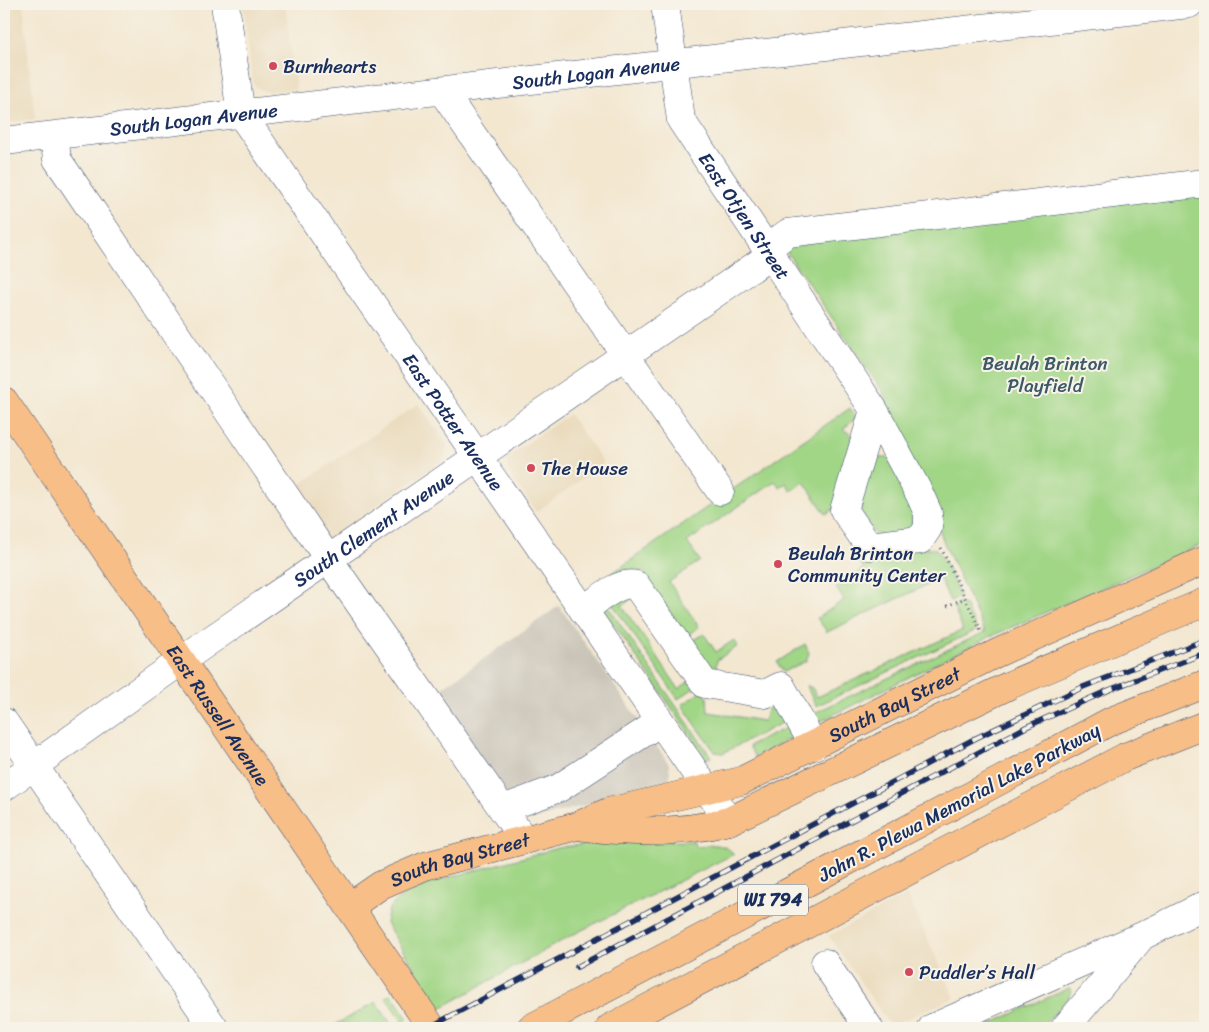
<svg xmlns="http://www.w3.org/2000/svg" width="1209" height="1032" viewBox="0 0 1209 1032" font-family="Sriracha,sans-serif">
<rect width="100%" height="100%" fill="#f7f3e8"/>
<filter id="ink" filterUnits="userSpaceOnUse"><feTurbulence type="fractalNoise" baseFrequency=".02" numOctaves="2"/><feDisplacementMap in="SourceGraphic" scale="10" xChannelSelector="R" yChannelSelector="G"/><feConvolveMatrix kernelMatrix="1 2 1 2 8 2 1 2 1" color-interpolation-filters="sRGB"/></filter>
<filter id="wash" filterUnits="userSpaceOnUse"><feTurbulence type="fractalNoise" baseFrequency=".0096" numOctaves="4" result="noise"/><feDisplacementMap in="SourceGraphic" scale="20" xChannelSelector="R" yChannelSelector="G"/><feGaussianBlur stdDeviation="1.12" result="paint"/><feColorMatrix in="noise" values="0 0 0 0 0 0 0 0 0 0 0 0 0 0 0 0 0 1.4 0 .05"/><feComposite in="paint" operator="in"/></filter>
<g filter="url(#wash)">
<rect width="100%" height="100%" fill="#f3e7d0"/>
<!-- built -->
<g fill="#e9d9ba">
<path d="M 4,4 L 23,4 L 35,119 L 4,123 Z"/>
<path d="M 243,4 L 285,4 L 296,89 L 266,92 L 256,87 L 253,83 Z"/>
<path d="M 418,404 L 447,444 L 445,458 L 327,541 L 292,490 Z"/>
<path d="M 569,414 L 604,463 L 536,512 L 508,471 L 507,460 L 509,456 Z"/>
<path d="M 907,895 L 955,998 L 894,1024 L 887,1021 L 829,936 Z"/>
</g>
<!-- industrial -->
<path fill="#c9c3b8" d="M 559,606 L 669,764 L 670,776 L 667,782 L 661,785 L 522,822 L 432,695 Z"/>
<!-- green -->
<g fill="#a1d686" stroke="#5e8272">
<path d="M 1205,192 L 1205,543 L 987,638 L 817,723 L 810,715 L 985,632 L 944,543 L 925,486 L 887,413 L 887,402 L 883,392 L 786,251 L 799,239 Z"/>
<path d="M 850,408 L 856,418 L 843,429 L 853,436 L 836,508 L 826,514 L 804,482 L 791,491 L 786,483 L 780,487 L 775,481 L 687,542 L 700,561 L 669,582 L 699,627 L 686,636 L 643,572 L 626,569 L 600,585 L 598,583 Z"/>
<path d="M 876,458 L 888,458 L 915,510 C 911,538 899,533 875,535 L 855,501 L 870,460 Z"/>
<path d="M 928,548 L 936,549 L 945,562 L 959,594 L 958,598 L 950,601 L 940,579 L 827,632 L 817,618 L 844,600 L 836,588 L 864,568 L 858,560 L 872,554 Z"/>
<path d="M 626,591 L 632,598 L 622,606 L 679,689 L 688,682 L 697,686 L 678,699 L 611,602 Z"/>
<path d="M 960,603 L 965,605 L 977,630 L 816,706 L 806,685 L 812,688 L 817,697 L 963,630 L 953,606 Z"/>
<path d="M 607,605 L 711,757 L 707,759 L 604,610 Z"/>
<path d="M 704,634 L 716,652 L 734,640 L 738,646 L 717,660 L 716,667 L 707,665 L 691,642 Z"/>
<path d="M 805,644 L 809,653 L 806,661 L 783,672 L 777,662 Z"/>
<path d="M 702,691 L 707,697 L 708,712 L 764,721 L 767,710 L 773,706 L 782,707 L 790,719 L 723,753 L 715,752 L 682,705 Z"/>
<path d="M 792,725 L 795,736 L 755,757 L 749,746 Z"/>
<path d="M 694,841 L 695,846 C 710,845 723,842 734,854 L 574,934 L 439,1009 L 386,923 L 389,908 L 397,900 L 429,883 L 558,848 L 602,842 Z"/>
<path d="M 1069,988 L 1072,990 L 1069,997 L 1041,1028 L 981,1028 Z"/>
<path d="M 391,994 L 408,1019 L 403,1022 L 385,997 Z"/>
<path d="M 376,1002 L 394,1028 L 329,1028 Z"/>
</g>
</g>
<g filter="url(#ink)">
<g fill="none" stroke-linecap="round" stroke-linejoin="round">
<!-- minor casing -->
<g stroke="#3b4b6f" stroke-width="29">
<g id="minor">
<path id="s1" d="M 225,4 L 241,114 L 729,821"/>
<path id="s2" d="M 665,4 L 681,120 L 874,410 L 919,493 L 928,513 L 928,528 L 920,540 L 869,546 L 844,510 L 874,410"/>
<path d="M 442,91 L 720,491"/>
<path d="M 54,136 L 57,159 L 329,560 L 524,840"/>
<path id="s3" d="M 4,141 L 1189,4"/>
<path d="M 767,248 L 788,233 L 1205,183"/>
<path d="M 583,610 C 597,601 619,580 636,585 L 705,684 L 765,694 L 781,686 L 814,746"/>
<path d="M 4,722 L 214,1028"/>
<path id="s4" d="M 4,787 L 202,646 L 771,255"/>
<path d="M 503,809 L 559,788 L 660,722"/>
<path d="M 825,963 L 869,1028"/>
<path d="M 932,1028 L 1142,936 L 1205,905"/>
<path d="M 1065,1028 L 1138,941"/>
</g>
</g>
<!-- major casing -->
<g stroke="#3b4b6f" stroke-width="29">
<g id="major">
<path id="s5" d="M 4,401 L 432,1028"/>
<path d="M 577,826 C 626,833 681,834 729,821 L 1012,684 L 1205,602"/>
<path id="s6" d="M 349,907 L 381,885 L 425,866 L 577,826 L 608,812 L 741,781 L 997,653 L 1205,560"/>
<path d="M 531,1028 L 1016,772"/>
<path d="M 610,1028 L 1028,808"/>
</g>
</g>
<!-- highway casing -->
<g stroke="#3b4b6f" stroke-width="29">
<g id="highway">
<path d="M 1016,772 L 1111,721 L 1205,684"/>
<path d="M 1028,808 L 1125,757 L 1205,725"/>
</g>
</g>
<!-- path -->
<g stroke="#3b4b6f" stroke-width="3" stroke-dasharray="1 4" stroke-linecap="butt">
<path d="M 941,548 L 981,631"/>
<path d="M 947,606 L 965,598"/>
</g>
<!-- minor -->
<use href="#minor" stroke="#fff" stroke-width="28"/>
<!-- major -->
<use href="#major" stroke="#f7be87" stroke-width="28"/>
<!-- highway -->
<use href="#highway" stroke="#f7be87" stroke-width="28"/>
<!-- rail casing -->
<g stroke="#1b2f5e" stroke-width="5.5">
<g id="rail">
<path d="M 577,967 L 1026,727 L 1109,690 L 1205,653"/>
<path d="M 428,1028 L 976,738 L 1083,687 L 1205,640"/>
</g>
</g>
<!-- rail -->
<use href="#rail" stroke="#f7f3e8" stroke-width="4" stroke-dasharray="11" stroke-linecap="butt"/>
</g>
</g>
<!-- markers -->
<g fill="#d1495b" stroke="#f7f3e8" stroke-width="2">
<circle cx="273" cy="66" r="5"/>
<circle cx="531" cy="468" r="5"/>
<circle cx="778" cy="564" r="5"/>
<circle cx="909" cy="972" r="5"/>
</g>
<g text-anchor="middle" stroke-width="4" stroke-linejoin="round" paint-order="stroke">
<!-- shield labels -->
<rect fill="#f7f3e8" stroke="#5d6a87" stroke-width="1" x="738" y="884.5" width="70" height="31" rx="4"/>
<g font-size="18" font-weight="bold" fill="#1b2f5e">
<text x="773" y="906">WI 794</text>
</g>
<!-- poi labels -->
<g font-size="19" fill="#1b2f5e" stroke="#f7f3e8" text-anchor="start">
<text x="283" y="73">Burnhearts</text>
<text x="541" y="475">The House</text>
<text x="788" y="560">Beulah Brinton<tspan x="788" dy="22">Community Center</tspan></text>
<text x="919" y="979">Puddler’s Hall</text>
</g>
<!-- street labels -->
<g font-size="19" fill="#1b2f5e" stroke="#f7f3e8">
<text dy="7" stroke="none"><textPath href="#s3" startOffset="596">South Logan Avenue</textPath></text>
<text dy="7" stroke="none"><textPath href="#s3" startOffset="191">South Logan Avenue</textPath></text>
<text dy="7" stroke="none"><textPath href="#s2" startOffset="232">East Otjen Street</textPath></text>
<text dy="7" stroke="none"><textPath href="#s1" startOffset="485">East Potter Avenue</textPath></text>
<text dy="7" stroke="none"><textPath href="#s4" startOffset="451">South Clement Avenue</textPath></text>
<text dy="7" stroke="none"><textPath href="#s6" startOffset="586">South Bay Street</textPath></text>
<text dy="7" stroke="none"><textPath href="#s5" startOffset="380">East Russell Avenue</textPath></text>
<text transform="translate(959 802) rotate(-28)" y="7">John R. Plewa Memorial Lake Parkway</text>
<text dy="7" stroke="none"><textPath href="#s6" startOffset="122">South Bay Street</textPath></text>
</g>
<!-- park labels -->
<g font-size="19" fill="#3c5968" stroke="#f7f3e8">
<text x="1045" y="370">Beulah Brinton<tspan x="1045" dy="22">Playfield</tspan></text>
</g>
</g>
<!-- margin -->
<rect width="1209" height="1032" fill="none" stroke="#f7f3e8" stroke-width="20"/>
</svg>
